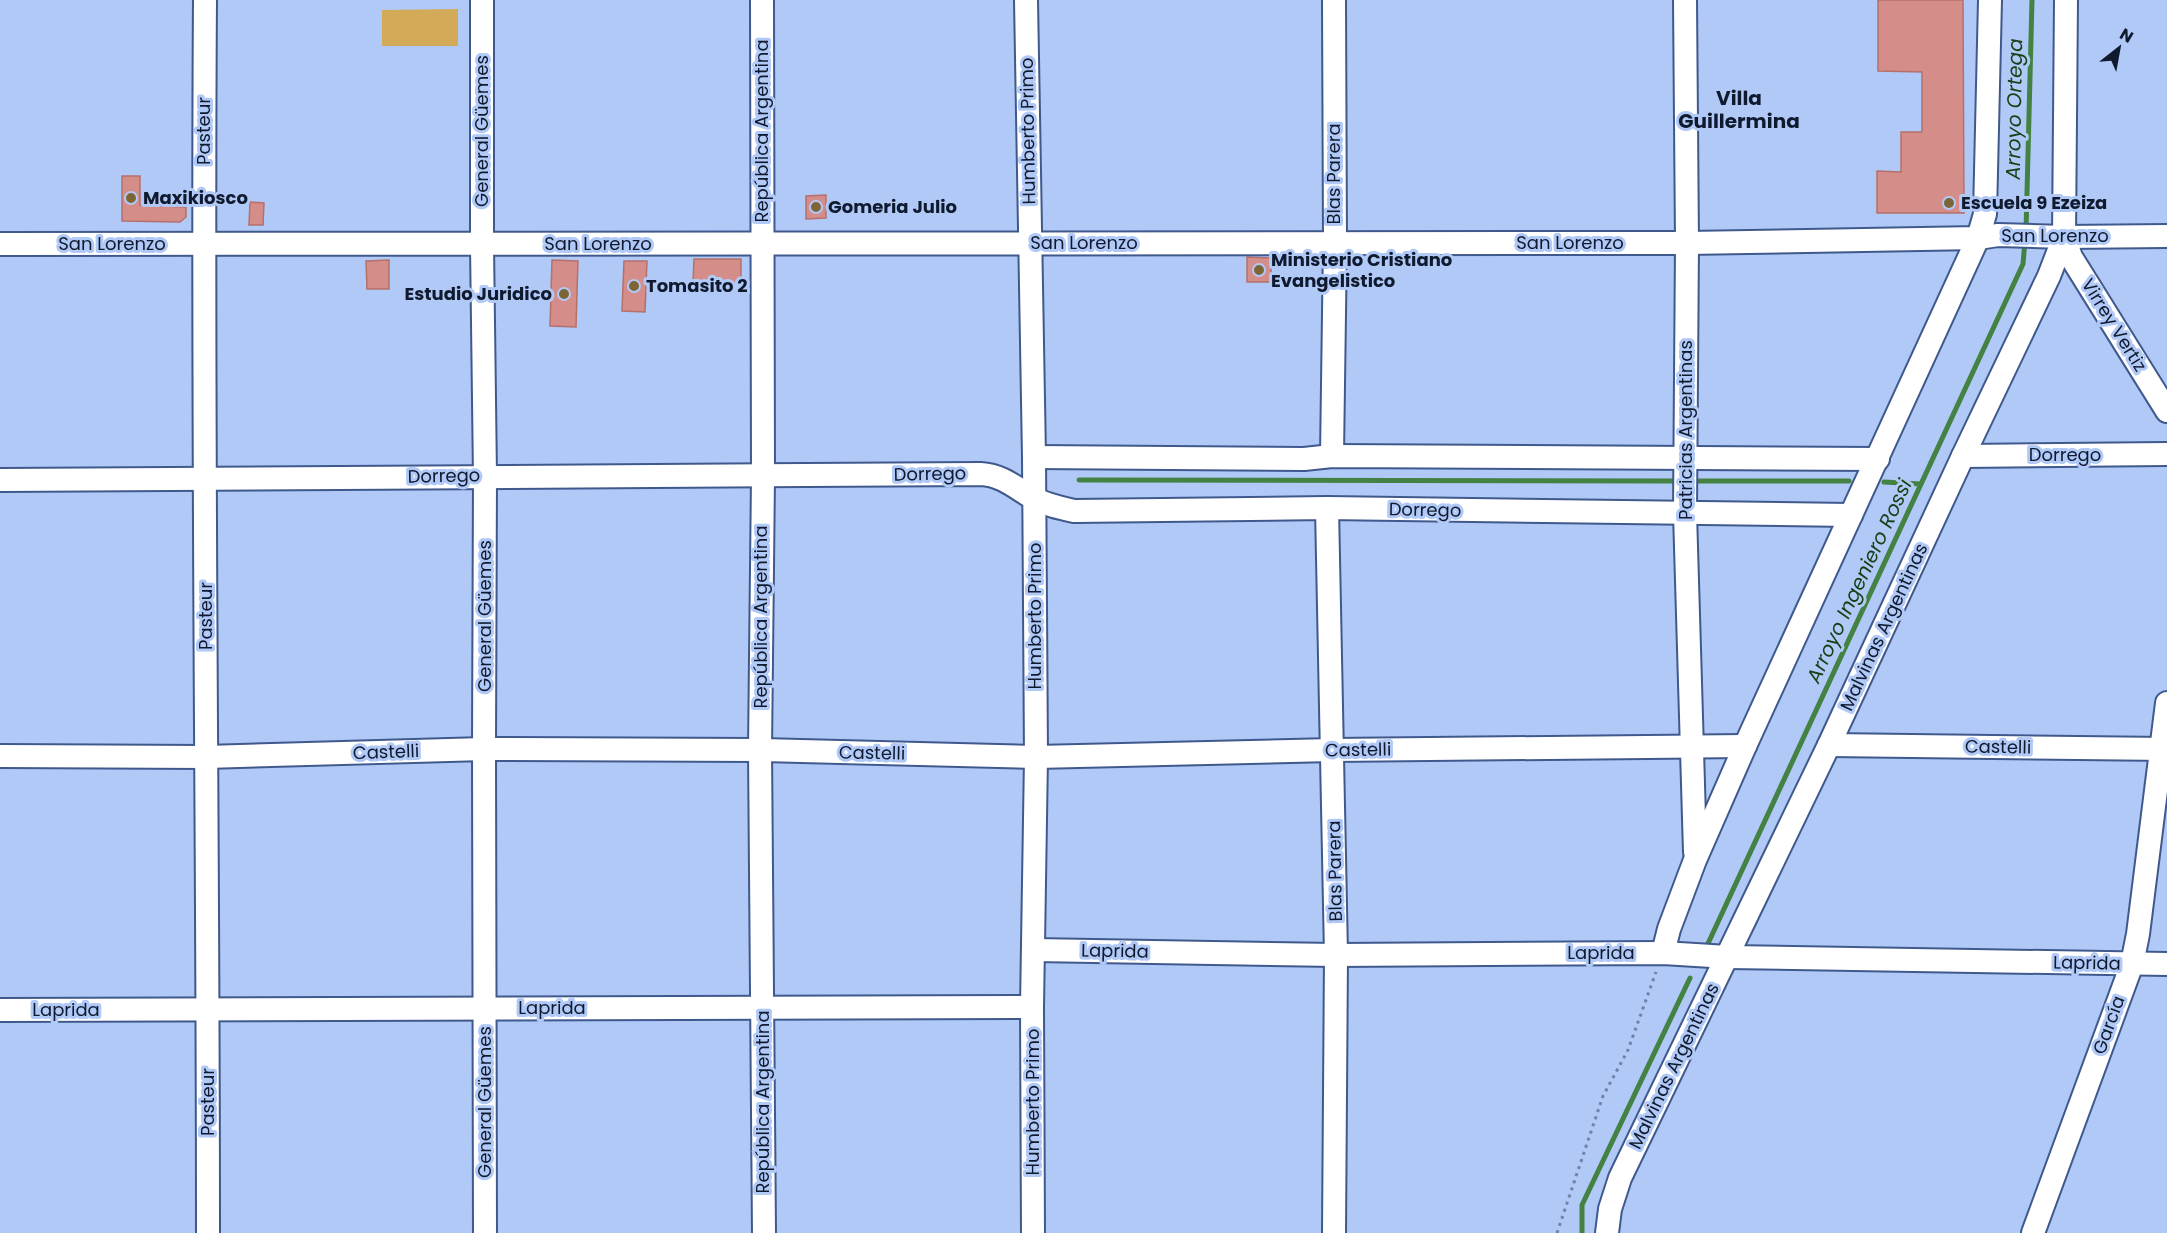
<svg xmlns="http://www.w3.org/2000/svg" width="2167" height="1233" viewBox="0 0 2167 1233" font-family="Poppins,sans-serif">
<rect width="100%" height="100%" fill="#b1c9f7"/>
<!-- green -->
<path fill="#d3ab58" d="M 458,9 L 458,46 L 382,46 L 382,10 Z"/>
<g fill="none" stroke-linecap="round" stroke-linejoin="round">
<!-- stream -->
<g stroke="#438243" stroke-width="5">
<path d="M 2026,231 L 2032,0"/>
<path d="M 1079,480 L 1678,481"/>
<path d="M 1692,481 L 1849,481"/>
<path d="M 1884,482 L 1921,484"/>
<path d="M 1705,950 L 2023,264 L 2025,241"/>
<path d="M 1582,1233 L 1582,1205 L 1690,978"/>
</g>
</g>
<!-- building -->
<g fill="#d48d88" stroke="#b5706c" stroke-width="1.5">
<path d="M 1878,0 L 1963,0 L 1964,213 L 1877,213 L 1877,171 L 1901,172 L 1901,132 L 1922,132 L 1922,72 L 1878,71 Z"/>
<path d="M 122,176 L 140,176 L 140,205 L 186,207 L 186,217 L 180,222 L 122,221 Z"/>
<path d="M 826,195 L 826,218 L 806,219 L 806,196 Z"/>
<path d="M 250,202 L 264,203 L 263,225 L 249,225 Z"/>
<path d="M 1247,257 L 1271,258 L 1271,282 L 1247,282 Z"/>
<path d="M 694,259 L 741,259 L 741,285 L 693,282 Z"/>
<path d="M 389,260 L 389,289 L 367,289 L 366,261 Z"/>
<path d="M 552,260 L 578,261 L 576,327 L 550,326 Z"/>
<path d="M 624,261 L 647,261 L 645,312 L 622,311 Z"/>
</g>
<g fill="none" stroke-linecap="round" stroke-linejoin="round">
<!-- minor casing -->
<g stroke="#40598c" stroke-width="26">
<g id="minor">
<path d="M 205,0 C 202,411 208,822 208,1233"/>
<path d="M 482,0 L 482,245 L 485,476 L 484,749 L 485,1233"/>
<path d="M 762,0 L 763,476 L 760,750 L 764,1233"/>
<path d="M 1026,0 L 1034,457 L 1036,757 L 1032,1007 L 1033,1233"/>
<path d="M 1685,0 L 1687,243 L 1685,513 L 1695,852"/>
<path d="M 2064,237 L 2071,257 L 2167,411"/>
<path d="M 0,244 L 1687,243 L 1978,238 L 1998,235 L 2064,237 L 2167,236"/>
<path d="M 1332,456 L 1335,242 L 1334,0"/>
<path d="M 1963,456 L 2167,454"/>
<path d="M 1034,457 L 1304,459 L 1332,456 L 1878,459"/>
<path d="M 0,480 L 981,474 C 1002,475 1016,488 1033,498 C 1046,505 1060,508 1074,511 L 1327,508 L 1851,515"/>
<path d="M 1327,508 L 1336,955 L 1334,1233"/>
<path d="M 1829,745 L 2167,749"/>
<path d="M 0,756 L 206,757 L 484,749 L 760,750 L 1036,757 L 1332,750 L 1745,746"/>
<path d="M 1034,950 L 1336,955 L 1663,953 L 1728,957 L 2167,964"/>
<path d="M 1663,953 L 1669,929 L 1695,860 L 1745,746 L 1978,238 L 1985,214 L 1990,0"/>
<path d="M 0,1010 L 1032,1007"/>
<path d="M 1607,1233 L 1610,1209 L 1620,1178 L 1829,745 L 1963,456 L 2049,276 L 2064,237 L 2066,0"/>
<path d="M 2033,1233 L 2132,964 L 2138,934 L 2167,703"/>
</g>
</g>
<!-- path -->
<path stroke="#7082a6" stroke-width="3" stroke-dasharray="3 4.5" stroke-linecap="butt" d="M 1557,1233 L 1603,1096 L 1628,1050 L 1656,972"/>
<!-- minor -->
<use href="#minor" stroke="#fff" stroke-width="22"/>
</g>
<!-- markers -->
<g fill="#7d6535" stroke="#b1c9f7" stroke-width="2">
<circle cx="131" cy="198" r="6"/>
<circle cx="1949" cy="203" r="6"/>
<circle cx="816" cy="207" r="6"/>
<circle cx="1259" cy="270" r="6"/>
<circle cx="634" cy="286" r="6"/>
<circle cx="564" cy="294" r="6"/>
</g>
<g text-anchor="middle" stroke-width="6" stroke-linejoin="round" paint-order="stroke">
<!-- street labels -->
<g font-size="18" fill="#101a2f" stroke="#b1c9f7">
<text transform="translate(204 131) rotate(-90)" y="6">Pasteur</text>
<text transform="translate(482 131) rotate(-90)" y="6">General Güemes</text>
<text transform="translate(762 131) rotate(-90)" y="6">República Argentina</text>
<text transform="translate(1028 131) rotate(-91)" y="6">Humberto Primo</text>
<text transform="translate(1334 174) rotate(-90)" y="6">Blas Parera</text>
<text x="2055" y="242">San Lorenzo</text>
<text x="1084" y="249">San Lorenzo</text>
<text x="1570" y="249">San Lorenzo</text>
<text x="112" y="250">San Lorenzo</text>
<text x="598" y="250">San Lorenzo</text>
<text transform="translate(2114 325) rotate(58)" y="6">Virrey Vertiz</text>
<text transform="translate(1686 430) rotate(-90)" y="6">Patricias Argentinas</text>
<text x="2065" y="461">Dorrego</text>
<text transform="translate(930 474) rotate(-1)" y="6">Dorrego</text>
<text transform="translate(444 476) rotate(-1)" y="6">Dorrego</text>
<text transform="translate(1425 510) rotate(1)" y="6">Dorrego</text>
<text transform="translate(206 616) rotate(-90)" y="6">Pasteur</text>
<text transform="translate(485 616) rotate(-90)" y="6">General Güemes</text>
<text transform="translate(1035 616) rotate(-90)" y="6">Humberto Primo</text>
<text transform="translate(761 617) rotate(-90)" y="6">República Argentina</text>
<text transform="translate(1884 627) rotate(-65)" y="6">Malvinas Argentinas</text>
<text transform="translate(1998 747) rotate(1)" y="6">Castelli</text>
<text transform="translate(1358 750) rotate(-1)" y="6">Castelli</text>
<text transform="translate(386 752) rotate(-2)" y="6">Castelli</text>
<text transform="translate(872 753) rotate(1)" y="6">Castelli</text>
<text transform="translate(1335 871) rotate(-91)" y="6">Blas Parera</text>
<text transform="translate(1115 951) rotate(1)" y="6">Laprida</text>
<text x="1601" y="959">Laprida</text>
<text transform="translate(2087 963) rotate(1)" y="6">Laprida</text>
<text x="552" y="1014">Laprida</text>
<text x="66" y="1016">Laprida</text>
<text transform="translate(2109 1025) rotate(-70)" y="6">García</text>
<text transform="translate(1674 1066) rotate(-64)" y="6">Malvinas Argentinas</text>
<text transform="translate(208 1102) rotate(-90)" y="6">Pasteur</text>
<text transform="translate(485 1102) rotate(-90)" y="6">General Güemes</text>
<text transform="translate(763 1102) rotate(-90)" y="6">República Argentina</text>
<text transform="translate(1033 1102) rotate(-90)" y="6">Humberto Primo</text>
</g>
<!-- poi labels -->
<g font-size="18" font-weight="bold" fill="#101a2f" stroke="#b1c9f7" text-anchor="start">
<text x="143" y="204">Maxikiosco</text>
<text x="1961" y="209">Escuela 9 Ezeiza</text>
<text x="828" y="213">Gomeria Julio</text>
<text x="1271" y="266">Ministerio Cristiano<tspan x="1271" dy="21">Evangelistico</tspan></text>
<text x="646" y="292">Tomasito 2</text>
<text x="552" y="300" text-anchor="end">Estudio Juridico</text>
</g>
<!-- neighbourhood labels -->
<g font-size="20" font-weight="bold" fill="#101a2f" stroke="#b1c9f7">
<text x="1739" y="105">Villa<tspan x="1739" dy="23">Guillermina</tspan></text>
</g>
<!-- water labels -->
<g font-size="20" font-style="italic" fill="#164217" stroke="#b1c9f7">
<text transform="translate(2014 109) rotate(-89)" y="7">Arroyo Ortega</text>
<text transform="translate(1859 581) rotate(-65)" y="7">Arroyo Ingeniero Rossi</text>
</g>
</g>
<!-- north arrow -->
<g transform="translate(2119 48) rotate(31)" stroke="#b1c9f7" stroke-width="4.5" paint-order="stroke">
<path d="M0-4.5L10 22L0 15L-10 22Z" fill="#101a2f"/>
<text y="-9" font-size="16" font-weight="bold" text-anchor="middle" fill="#101a2f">N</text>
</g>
</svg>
